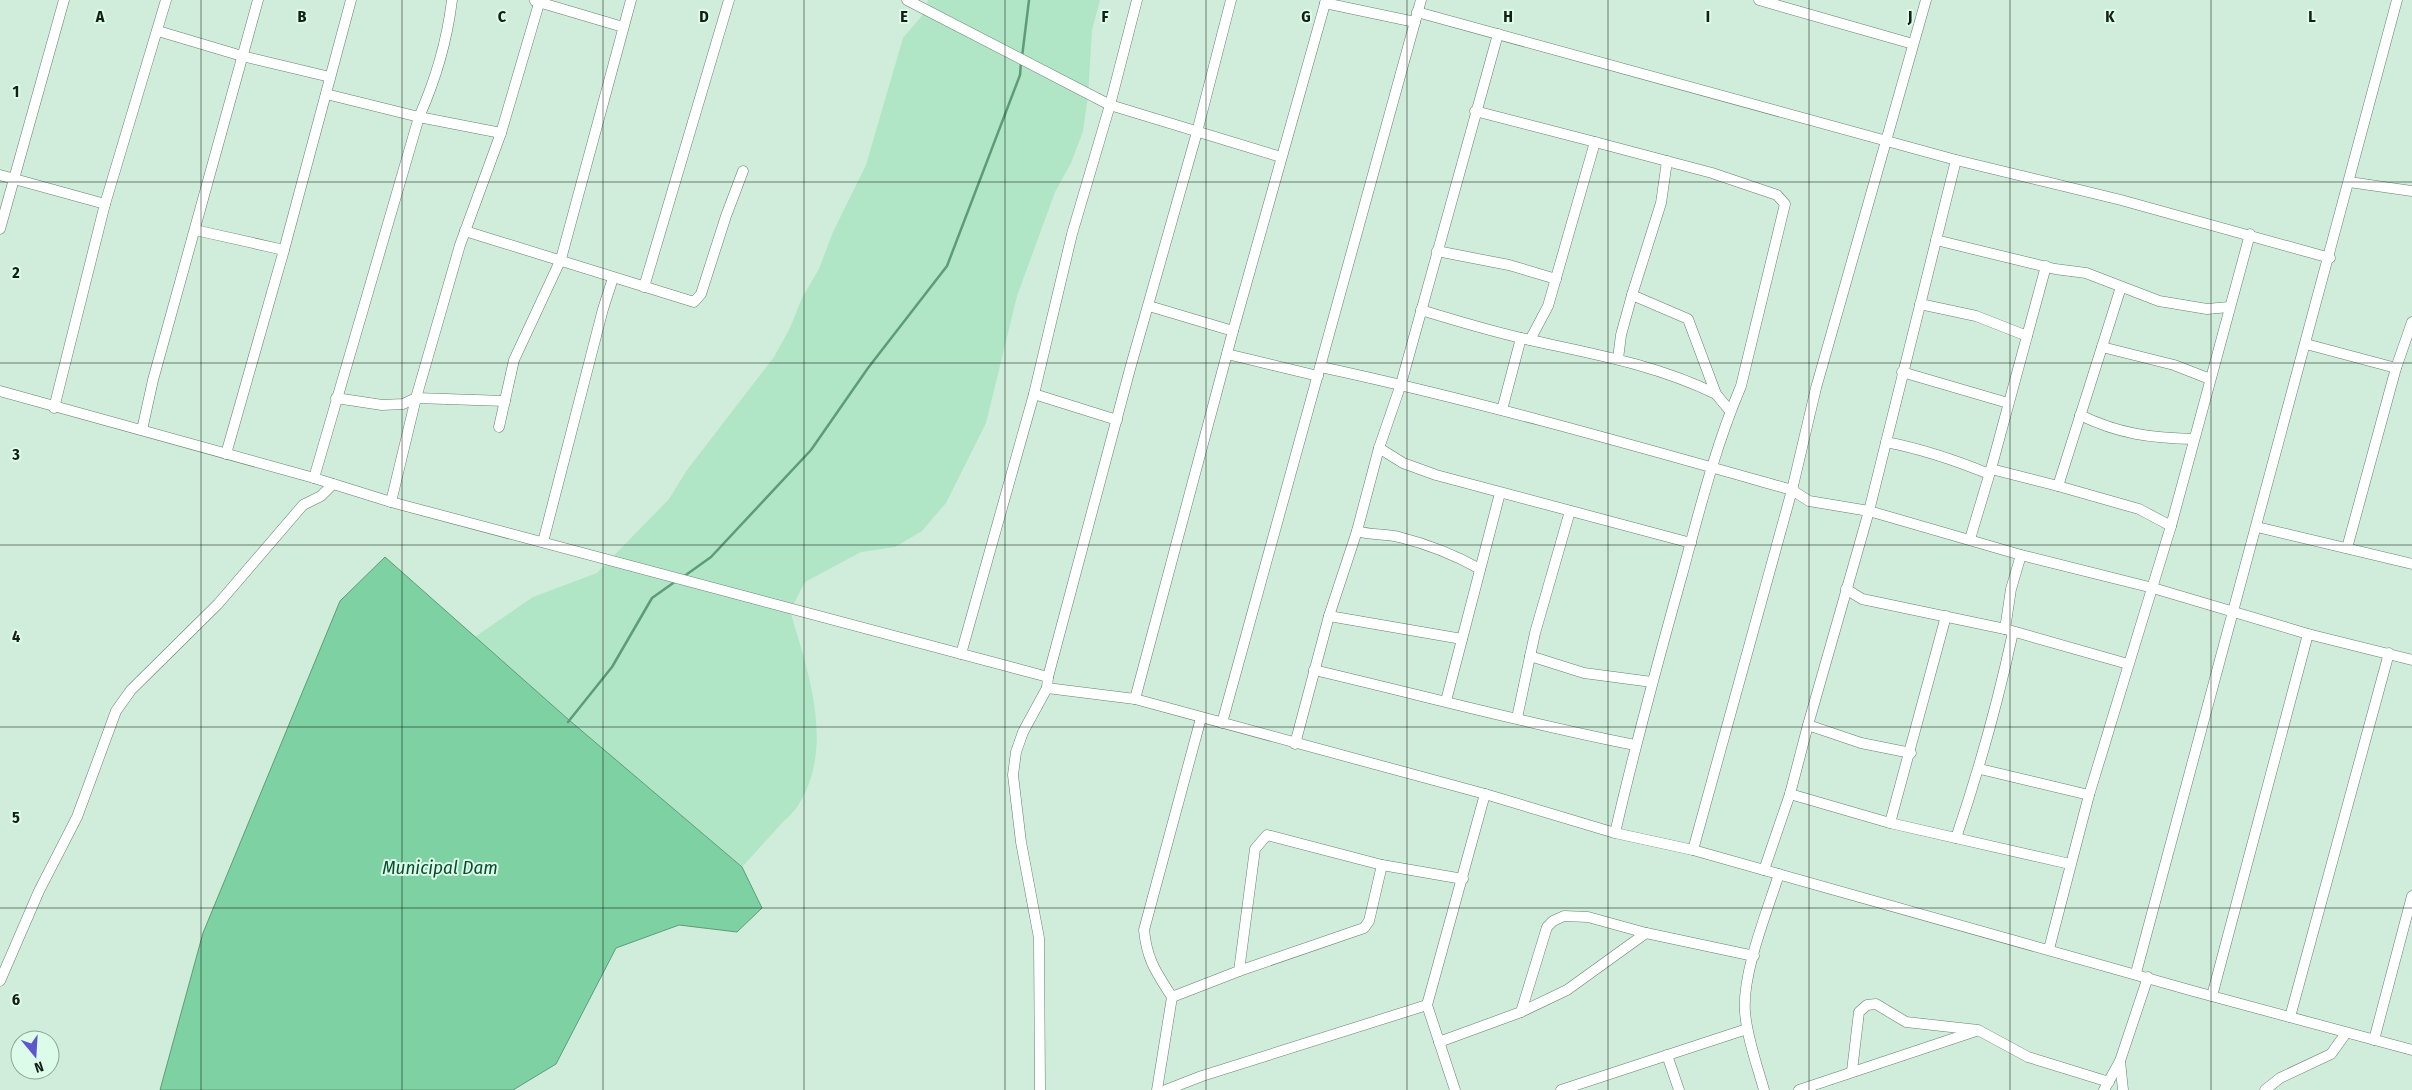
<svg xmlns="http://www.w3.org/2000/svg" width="2412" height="1090" viewBox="0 0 2412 1090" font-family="'Fira Sans Condensed',sans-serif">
<rect width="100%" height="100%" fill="#cfedda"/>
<!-- green -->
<path fill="#b0e5c5" d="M 928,0 L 1100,0 L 1092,30 L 1088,96 L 1083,131 L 1071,163 L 1055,192 L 1017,296 L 986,423 L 946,503 L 922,531 L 895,547 L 861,552 L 805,582 L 790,611 C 808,671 835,745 799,804 C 795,811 787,818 781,824 C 768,838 755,853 742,867 L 569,720 L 475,637 L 533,597 L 597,573 L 669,499 L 687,470 L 774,357 L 790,328 L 802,298 L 819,269 L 833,232 L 866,165 L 903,38 L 925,12 Z"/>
<!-- water -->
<path fill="#7dd1a2" stroke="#5e9c79" d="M 385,557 L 569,720 L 742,867 L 762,908 L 737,932 L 679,925 L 616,948 L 556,1064 L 513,1090 L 160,1090 L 203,933 L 340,601 Z"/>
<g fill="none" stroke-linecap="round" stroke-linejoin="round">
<!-- stream -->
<g stroke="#5e9c79" stroke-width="2.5">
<path d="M 1022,57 L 1029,0"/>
<path d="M 683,577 L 711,557 L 811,450 L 868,368 L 947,266 L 1020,75 L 1021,62"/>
<path d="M 568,722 L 612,667 L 652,598 L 676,581"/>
</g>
<!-- street casing -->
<g stroke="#668171" stroke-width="11">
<g id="street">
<path d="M 907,0 L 1110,105 L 1281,157"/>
<path d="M 1759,0 L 1913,44"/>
<path d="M 535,1 L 623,27"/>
<path d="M 1325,3 L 1415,22"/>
<path d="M 1417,12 L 1956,160 L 2121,200 L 2330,258"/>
<path d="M 158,31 L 242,56 L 330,77"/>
<path d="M 326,94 L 419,117 L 501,133"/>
<path d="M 1475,111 L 1595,142 L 1548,306 L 1530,340"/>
<path d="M 1595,142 L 1712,173 L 1777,195 L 1785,204 L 1741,386 C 1715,447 1699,512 1682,575 C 1658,661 1635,746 1615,833"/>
<path d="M 0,175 L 105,204"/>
<path d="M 2349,182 L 2412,191"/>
<path d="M 0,229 L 64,0"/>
<path d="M 195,230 L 284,250"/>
<path d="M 465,231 L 694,302 L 701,294 L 726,216 L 743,171"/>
<path d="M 1936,240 L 2055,269 L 2086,273 L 2159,301 L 2207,309 L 2229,307"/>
<path d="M 1437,251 L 1509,265 L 1556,279"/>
<path d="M 644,287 L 729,0"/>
<path d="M 1632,295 L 1688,319 L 1716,394 L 1730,411"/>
<path d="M 1920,304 L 1976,316 L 2027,336"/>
<path d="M 1149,306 L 1233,331"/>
<path d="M 1421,310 C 1457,321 1493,332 1530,340 C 1594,354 1657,365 1716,394"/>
<path d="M 2306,344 L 2396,368"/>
<path d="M 2102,347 L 2174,365 L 2210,379"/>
<path d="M 1227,354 L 1318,376"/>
<path d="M 1618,359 L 1621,335 L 1632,295 L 1661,203 L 1667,161"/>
<path d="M 1321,367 C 1479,401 1636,446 1792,490 L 1809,501 L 1869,511 L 2021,555 L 2153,588 L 2308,634 L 2412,660"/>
<path d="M 1902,372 L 2008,403"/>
<path d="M 0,391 L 314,478 L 391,502 L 1048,677 L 1047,688 L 1135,699 L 1485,794 L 1615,833 L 1693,850 L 2193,991 L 2412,1050"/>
<path d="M 1034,394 L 1117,420"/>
<path d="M 336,398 L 382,405 L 403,404 L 416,398 L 505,401"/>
<path d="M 54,408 L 105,204 L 166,0"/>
<path d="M 1502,410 L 1521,338"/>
<path d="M 2080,415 C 2119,434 2151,438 2194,439"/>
<path d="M 499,427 L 514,360 L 561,259 L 631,0"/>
<path d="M 142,430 L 153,380 L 258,0"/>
<path d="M 1886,442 C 1922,449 1955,460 1989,474"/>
<path d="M 1379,448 L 1403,463 L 1436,475 L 1691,543"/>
<path d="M 226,454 L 284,250 L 351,0"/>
<path d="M 1991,469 L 2058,486 L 2121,287"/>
<path d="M 314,478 L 419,117 C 436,79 447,41 452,0"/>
<path d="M 2058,486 L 2139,509 L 2171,526"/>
<path d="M 391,502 L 416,398 L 460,245 L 501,133 L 540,0"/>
<path d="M 2257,527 L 2412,564"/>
<path d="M 1357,531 C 1370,535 1385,534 1399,537 C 1427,544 1455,555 1480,569"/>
<path d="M 1970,539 L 1991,469 L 2046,266"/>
<path d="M 543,542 L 603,309 L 613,278"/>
<path d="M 2347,548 L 2396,368 L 2412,322"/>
<path d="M 1846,589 L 1862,599 L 2005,629 L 2128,664"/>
<path d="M 1329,616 L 1462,639"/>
<path d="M 2005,629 L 2011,589 L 2021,555"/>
<path d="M 961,654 L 1034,394 L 1072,234 L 1110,105 L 1137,0"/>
<path d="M 1530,656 L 1584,673 L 1652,682"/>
<path d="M 1314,670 C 1421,695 1527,724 1635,745"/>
<path d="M 1048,677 L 1130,369 L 1197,132 L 1231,0"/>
<path d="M 1135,699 L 1233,331 L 1326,0"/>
<path d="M 1446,701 L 1500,493"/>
<path d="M 1517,718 L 1535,633 L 1570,511"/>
<path d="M 1222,723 L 1421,0"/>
<path d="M 1808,725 L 1861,743 L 1911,753"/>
<path d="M 1295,744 L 1329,616 L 1357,531 L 1379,448 L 1401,384 L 1498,34"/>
<path d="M 1980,769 L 2089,795"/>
<path d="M 1790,794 L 1890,823 L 2070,864"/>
<path d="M 1890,823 L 1946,616"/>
<path d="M 1956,838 C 1979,770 1998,702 2013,632"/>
<path d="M 1693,850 L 1792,490 L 1816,388 L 1926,0"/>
<path d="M 1764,870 L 1790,794 L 1808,725 L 1869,511 L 1956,160"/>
<path d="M 2049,949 L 2089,795 L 2171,526 L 2250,234"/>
<path d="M 1239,971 L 1364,928 L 1369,921 L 1382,865"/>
<path d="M 2136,973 L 2397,0"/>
<path d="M 0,981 L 39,891 L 77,817 L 116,711 L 131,690 L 218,604 L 303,505 L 321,496 L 333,484"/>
<path d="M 2212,996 L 2308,634"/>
<path d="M 1172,997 L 1239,971 L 1255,849 L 1267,835 L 1382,865 L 1463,879"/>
<path d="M 1521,1012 L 1567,990 L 1646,933"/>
<path d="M 2290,1017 L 2389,653"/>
<path d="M 2374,1040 L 2412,896"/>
<path d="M 1439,1042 L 1521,1012 L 1547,927 L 1553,921 L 1564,916 L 1588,917 L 1646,933 L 1754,956"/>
<path d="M 1667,1055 L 1679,1090"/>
<path d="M 1852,1071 L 1859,1012 L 1867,1005 L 1876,1004 L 1906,1022 L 1978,1030 L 2028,1057 L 2109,1082"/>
<path d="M 1040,1090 L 1039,938 L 1021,842 L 1013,775 L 1016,752 L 1023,732 L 1047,688"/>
<path d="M 1157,1090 L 1172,997 C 1156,972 1147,960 1144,930 L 1201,718"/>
<path d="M 1166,1090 L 1202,1076 L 1427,1005"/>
<path d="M 1455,1090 L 1427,1005 L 1485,794"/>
<path d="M 1561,1090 L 1747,1029"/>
<path d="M 1764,1090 C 1757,1065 1747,1038 1745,1012 C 1742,973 1767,912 1779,874"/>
<path d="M 1799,1090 L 1976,1031"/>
<path d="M 2104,1090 L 2120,1061"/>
<path d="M 2123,1090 L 2120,1061 L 2148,977"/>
<path d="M 2265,1090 L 2280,1078 L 2331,1054 L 2346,1033"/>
</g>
</g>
<!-- street -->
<use href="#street" stroke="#fff" stroke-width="10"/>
</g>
<!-- grid -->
<path fill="none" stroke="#141f18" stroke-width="1" stroke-opacity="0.55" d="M 201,0 L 201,1090M 402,0 L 402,1090M 603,0 L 603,1090M 804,0 L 804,1090M 1005,0 L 1005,1090M 1206,0 L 1206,1090M 1407,0 L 1407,1090M 1608,0 L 1608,1090M 1809,0 L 1809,1090M 2010,0 L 2010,1090M 2211,0 L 2211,1090M 0,182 L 2412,182M 0,363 L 2412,363M 0,545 L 2412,545M 0,727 L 2412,727M 0,908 L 2412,908"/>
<g text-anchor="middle" stroke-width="4" stroke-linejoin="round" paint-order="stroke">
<!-- water labels -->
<g font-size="19" font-style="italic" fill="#084d2f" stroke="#dcfbe8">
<text x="440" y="874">Municipal Dam</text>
</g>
</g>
<g font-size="16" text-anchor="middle" font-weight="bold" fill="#141f18" stroke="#dcfbe8" stroke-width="4" stroke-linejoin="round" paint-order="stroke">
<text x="100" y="22">A</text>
<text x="302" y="22">B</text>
<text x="502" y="22">C</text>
<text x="704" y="22">D</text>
<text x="904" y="22">E</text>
<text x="1105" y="22">F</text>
<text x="1306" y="22">G</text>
<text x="1508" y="22">H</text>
<text x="1708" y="22">I</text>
<text x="1910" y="22">J</text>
<text x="2110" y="22">K</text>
<text x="2312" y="22">L</text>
<text x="16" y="97">1</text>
<text x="16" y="278">2</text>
<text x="16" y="460">3</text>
<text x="16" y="642">4</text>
<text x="16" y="823">5</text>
<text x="16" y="1005">6</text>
</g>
<!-- north arrow -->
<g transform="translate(35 1055) rotate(162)"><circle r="24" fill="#dcfbe8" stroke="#8ca395"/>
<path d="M0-4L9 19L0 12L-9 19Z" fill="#5d56cf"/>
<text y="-8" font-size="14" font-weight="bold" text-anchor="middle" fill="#141f18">N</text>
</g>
</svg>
